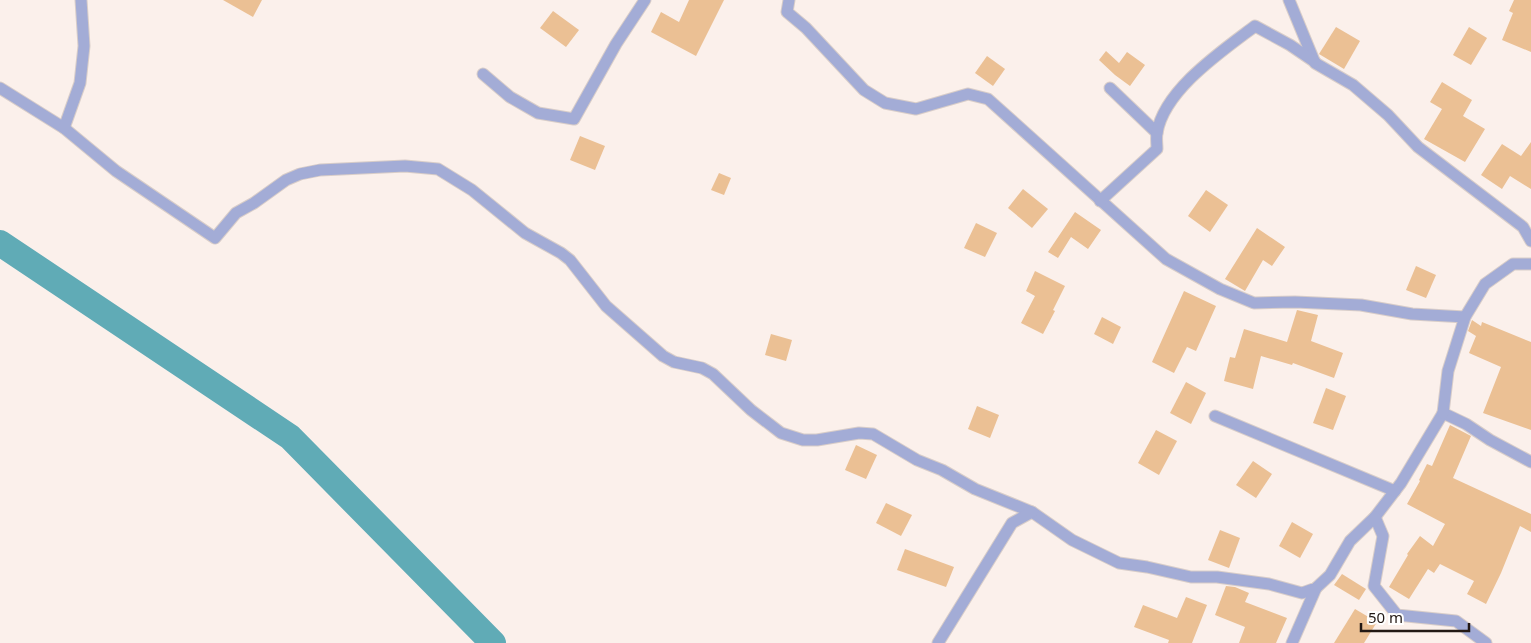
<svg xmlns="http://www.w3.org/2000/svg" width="1531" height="643" viewBox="0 0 1531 643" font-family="'Noto Sans',sans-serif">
<rect width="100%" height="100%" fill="#fbf0eb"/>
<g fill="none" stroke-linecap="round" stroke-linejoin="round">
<!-- river -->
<path stroke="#60abb6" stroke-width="26" d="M 0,243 L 290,437 L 493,643"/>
</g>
<!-- building -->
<g fill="#ebc094">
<path d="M 223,0 L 262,0 L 253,17 Z"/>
<path d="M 689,0 L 724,0 L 696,56 L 651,32 L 661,12 L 679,22 Z"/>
<path d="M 1514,0 L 1531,0 L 1531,52 L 1502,40 L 1513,13 L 1509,11 Z"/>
<path d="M 553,11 L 579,30 L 566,47 L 540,28 Z"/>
<path d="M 1336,27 L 1360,41 L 1344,69 L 1319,54 Z"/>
<path d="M 1469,27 L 1487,38 L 1471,65 L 1453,55 Z"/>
<path d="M 1106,51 L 1119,63 L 1127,52 L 1145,65 L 1130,86 L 1115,75 L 1099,60 Z"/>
<path d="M 987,56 L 1005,69 L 993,86 L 975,73 Z"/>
<path d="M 1442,82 L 1472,100 L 1463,116 L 1485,129 L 1465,162 L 1424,139 L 1442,109 L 1430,102 Z"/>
<path d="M 580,136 L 605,146 L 595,170 L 570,160 Z"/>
<path d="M 1531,142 L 1531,189 L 1510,176 L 1502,189 L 1481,175 L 1502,144 L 1521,156 Z"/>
<path d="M 719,173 L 731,178 L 724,195 L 711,190 Z"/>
<path d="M 1023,189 L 1048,209 L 1032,228 L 1008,208 Z"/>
<path d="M 1206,190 L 1228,205 L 1210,232 L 1188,216 Z"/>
<path d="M 1075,212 L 1101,230 L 1088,249 L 1071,237 L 1058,258 L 1048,252 Z"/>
<path d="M 976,223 L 997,233 L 985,257 L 964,248 Z"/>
<path d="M 1257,228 L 1285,247 L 1272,266 L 1263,260 L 1245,291 L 1225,279 Z"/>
<path d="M 1416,266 L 1436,275 L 1426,298 L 1406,290 Z"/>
<path d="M 1035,271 L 1065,286 L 1053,310 L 1055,311 L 1043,334 L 1021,323 L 1035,296 L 1026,291 Z"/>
<path d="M 1184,291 L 1216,306 L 1196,351 L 1187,347 L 1174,373 L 1152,362 Z"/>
<path d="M 1297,310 L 1318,315 L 1311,341 L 1343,353 L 1334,378 L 1293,363 L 1292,365 L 1261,356 L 1253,389 L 1224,381 L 1230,357 L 1235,358 L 1244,329 L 1287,342 Z"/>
<path d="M 1102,317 L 1121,327 L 1113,344 L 1094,334 Z"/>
<path d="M 1472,320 L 1481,326 L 1482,322 L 1531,342 L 1531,430 L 1483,413 L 1501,367 L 1469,353 L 1476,336 L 1468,331 Z"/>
<path d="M 771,334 L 792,340 L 786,361 L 765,355 Z"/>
<path d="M 1186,382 L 1206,393 L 1191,424 L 1170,413 Z"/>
<path d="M 1326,388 L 1346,396 L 1333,430 L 1313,423 Z"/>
<path d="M 977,406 L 999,415 L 990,438 L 968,429 Z"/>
<path d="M 1450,425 L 1471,436 L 1453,478 L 1531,514 L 1531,532 L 1520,526 L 1501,573 L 1486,604 L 1467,594 L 1474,581 L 1440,564 L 1434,573 L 1428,569 L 1409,599 L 1389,587 L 1408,555 L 1407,554 L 1420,536 L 1433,546 L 1445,524 L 1407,504 L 1420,481 L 1419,480 L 1427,464 L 1432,466 Z"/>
<path d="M 1156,430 L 1177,441 L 1159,475 L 1138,463 Z"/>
<path d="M 856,445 L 877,455 L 866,479 L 845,470 Z"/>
<path d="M 1253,461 L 1272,474 L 1256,498 L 1236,485 Z"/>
<path d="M 886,503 L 912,515 L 901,536 L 876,523 Z"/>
<path d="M 1292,522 L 1313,534 L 1300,558 L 1279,546 Z"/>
<path d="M 1220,530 L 1240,538 L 1229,568 L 1208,560 Z"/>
<path d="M 905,549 L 954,567 L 946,587 L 897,570 Z"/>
<path d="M 1342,574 L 1366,589 L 1359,600 L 1334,585 Z"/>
<path d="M 1226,586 L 1235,587 L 1249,593 L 1245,602 L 1287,618 L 1276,643 L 1239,643 L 1245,627 L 1215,615 Z"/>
<path d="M 1186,597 L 1207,605 L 1192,643 L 1168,643 L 1169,640 L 1134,627 L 1143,605 L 1177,618 Z"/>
<path d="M 1355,609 L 1377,622 L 1364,643 L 1334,643 Z"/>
</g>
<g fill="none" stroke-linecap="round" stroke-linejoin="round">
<!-- street casing -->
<g stroke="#d8cdc9" stroke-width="13">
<g id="street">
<path d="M 789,0 L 787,12 L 806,28 L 864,90 L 885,103 L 916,109 L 968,94 L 988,99 L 1166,259 L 1220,289 L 1254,303 L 1295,302 L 1361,305 L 1412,314 L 1465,317"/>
<path d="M 1289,0 L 1315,63 L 1353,85 L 1388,115 L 1418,147 L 1523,227 L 1531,241"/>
<path d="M 483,74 L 510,97 L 538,113 L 574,119 L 616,44 L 645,0"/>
<path d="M 0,88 L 64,128 L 116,171 L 215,238 L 236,213 L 254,203 L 286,180 L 300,174 L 320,170 L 405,166 L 438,169 L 472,190 L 525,233 L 561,253 L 570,260 L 606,306 L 663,356 L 674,362 L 702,368 L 713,374 L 751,410 L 781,433 L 803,440 L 817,440 L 859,433 L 873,434 L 917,460 L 942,470 L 975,489 L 1032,512 L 1072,540 L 1119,563 L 1147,567 L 1191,577 L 1217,577 L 1269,584 L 1302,593 L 1316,588 L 1330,575 L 1350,541 L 1375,517 L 1401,483 L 1443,413 L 1466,424 L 1490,440 L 1531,462"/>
<path d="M 1110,88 L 1157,133"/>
<path d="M 64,128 L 80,83 L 84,46 L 81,0"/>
<path d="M 1100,201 L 1157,149 C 1157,144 1156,138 1157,133 C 1164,90 1222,51 1255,26 L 1290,45 L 1315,62"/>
<path d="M 1443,413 L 1448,371 L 1465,317 L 1485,284 L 1513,264 L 1531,264"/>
<path d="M 1215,416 L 1395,491"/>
<path d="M 1375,517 L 1383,536 L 1374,586 L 1397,615 L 1456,621 L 1486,643"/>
<path d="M 938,643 L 1012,523 L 1032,512"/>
<path d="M 1292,643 L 1316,588"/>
</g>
</g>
<!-- street -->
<use href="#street" stroke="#a3acd6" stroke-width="11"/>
</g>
<!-- scale -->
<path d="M1361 623v8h108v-8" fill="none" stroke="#221814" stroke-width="2.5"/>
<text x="1368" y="623" font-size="15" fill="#221814" stroke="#ffffff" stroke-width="4" paint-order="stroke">50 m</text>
</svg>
